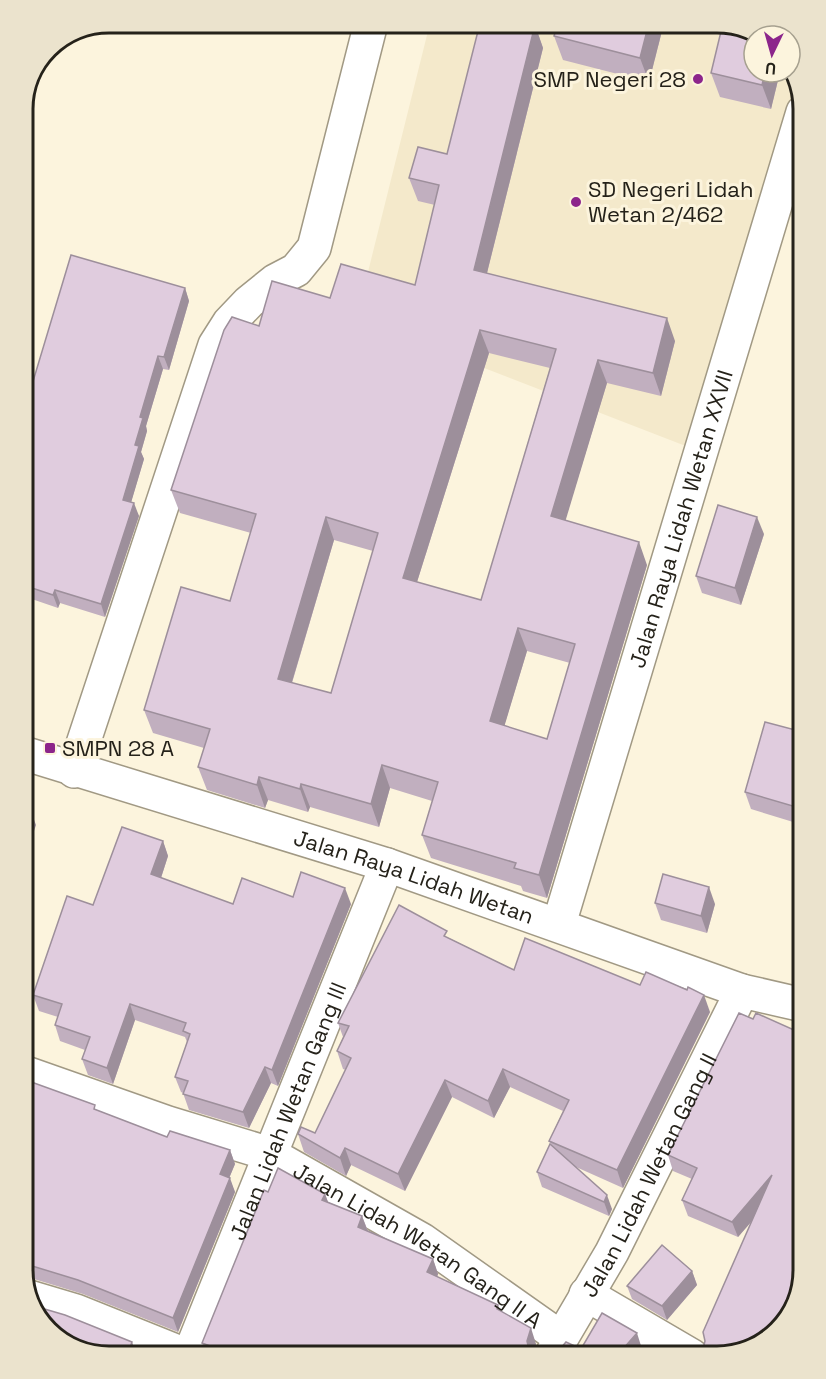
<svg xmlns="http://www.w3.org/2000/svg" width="826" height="1379" viewBox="0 0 826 1379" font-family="'Space Grotesk',sans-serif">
<rect width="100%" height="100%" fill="#fcf4dd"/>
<!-- built -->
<path fill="#f4e9cb" d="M 430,23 L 723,23 L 754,36 L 754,72 L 790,72 L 790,66 L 795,71 L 798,87 L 696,450 L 394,333 L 367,276 Z"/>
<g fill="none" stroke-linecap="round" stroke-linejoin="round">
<!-- minor casing -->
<g stroke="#a19984" stroke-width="36">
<g id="minor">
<path d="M 74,771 L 215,345 L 229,323 L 249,302 L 275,281 L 296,270 L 314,248 L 371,23"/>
<path id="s1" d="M 559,924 L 803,112"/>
<path id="s2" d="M 23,1072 L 168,1123 L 270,1154 L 422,1240 L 561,1338"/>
<path d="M 586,1294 L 692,1356"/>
<path d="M 29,1297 L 76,1311 L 188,1356"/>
<path id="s3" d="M 189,1356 L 387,865"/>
<path id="s4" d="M 551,1356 L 612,1252 L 742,991"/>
</g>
</g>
<!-- major casing -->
<g stroke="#a19984" stroke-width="36">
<g id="major">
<path id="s5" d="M 23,753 L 387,865 L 742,991 L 803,1005"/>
</g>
</g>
<!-- minor -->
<use href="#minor" stroke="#fff" stroke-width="33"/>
<!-- major -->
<use href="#major" stroke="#fff" stroke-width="33"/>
</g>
<!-- wall -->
<g fill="#c1afbf" fill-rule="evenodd">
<path d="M 558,23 L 664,23 L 649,82 L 563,60 L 554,36 Z"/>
<path d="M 535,25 L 543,48 L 487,273 L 675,341 L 661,396 L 607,383 L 565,520 L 647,565 L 547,898 L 523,891 L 521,886 L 431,858 L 422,835 L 432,801 L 390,788 L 379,827 L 310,807 L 308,812 L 268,800 L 265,808 L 207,790 L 198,767 L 204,748 L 153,733 L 144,710 L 230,601 L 251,533 L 180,513 L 171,490 L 259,326 L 330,298 L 415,285 L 435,205 L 418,201 L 409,178 L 447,154 ZM 489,353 L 550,368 L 481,600 L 417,582 ZM 334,540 L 373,551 L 331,693 L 292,683 ZM 527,651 L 570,663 L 547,739 L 504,726 Z"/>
<path d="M 754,72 L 780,72 L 771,109 L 720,97 L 711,73 Z"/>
<path d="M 185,288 L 189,301 L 169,370 L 163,369 L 146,426 L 147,431 L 141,452 L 144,459 L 131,502 L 139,516 L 105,617 L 60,603 L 58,608 L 23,596 L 23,426 L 27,413 L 25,408 Z"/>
<path d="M 764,534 L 741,605 L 702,593 L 696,576 Z"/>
<path d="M 803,732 L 803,825 L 751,809 L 745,792 Z"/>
<path d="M 163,841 L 168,856 L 161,878 L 233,904 L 293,897 L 351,904 L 278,1086 L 271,1083 L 249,1128 L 189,1110 L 183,1093 L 181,1092 L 175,1077 L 187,1042 L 185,1037 L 135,1020 L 113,1084 L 88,1075 L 82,1059 L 85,1050 L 60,1041 L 55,1025 L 58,1017 L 39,1011 L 33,995 L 93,905 Z"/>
<path d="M 655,903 L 715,904 L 707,933 L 661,920 Z"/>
<path d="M 449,938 L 514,970 L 640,985 L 710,1012 L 623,1188 L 576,1167 L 612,1209 L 609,1216 L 542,1187 L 537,1172 L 551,1145 L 549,1141 L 563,1111 L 510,1087 L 494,1118 L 452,1097 L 405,1191 L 351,1165 L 346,1176 L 304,1152 L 298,1134 L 315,1133 L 346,1070 L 343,1069 L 337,1051 L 343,1037 L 338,1023 Z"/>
<path d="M 753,1019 L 803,1270 L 703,1349 L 752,1221 L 738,1237 L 688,1216 L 682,1200 L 692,1179 L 673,1171 L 668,1155 Z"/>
<path d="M 23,1079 L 97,1110 L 167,1137 L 230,1150 L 235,1164 L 229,1178 L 235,1192 L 178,1332 L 83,1294 L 34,1279 L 25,1279 L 22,1270 Z"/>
<path d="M 268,1192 L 325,1194 L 328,1202 L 362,1216 L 368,1231 L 433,1259 L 438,1274 L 437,1277 L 498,1305 L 500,1311 L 536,1344 L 533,1354 L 536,1356 L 207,1356 L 202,1343 Z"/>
<path d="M 692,1271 L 697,1285 L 667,1320 L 632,1299 L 627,1286 Z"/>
</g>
<!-- shaded-wall -->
<g fill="#9d8f9b">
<path d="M 649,23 L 664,23 L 649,82 L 640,58 Z"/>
<path d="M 535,25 L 543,48 L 482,293 L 474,270 Z"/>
<path d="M 765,72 L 780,72 L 771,109 L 762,85 Z"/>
<path d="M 185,288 L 189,301 L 169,370 L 164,357 Z"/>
<path d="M 667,318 L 675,341 L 661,396 L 653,373 Z"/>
<path d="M 480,330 L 489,353 L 411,601 L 403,578 Z"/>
<path d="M 158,356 L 163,369 L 146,426 L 147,431 L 141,452 L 144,459 L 128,513 L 123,500 L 140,417 Z"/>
<path d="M 598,360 L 607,383 L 560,539 L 551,516 Z"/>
<path d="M 134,503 L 139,516 L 105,617 L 101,604 Z"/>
<path d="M 326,517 L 334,540 L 286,702 L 278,679 Z"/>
<path d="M 757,517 L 764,534 L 741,605 L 735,588 Z"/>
<path d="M 639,542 L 647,565 L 547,898 L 539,875 Z"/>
<path d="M 55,590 L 60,603 L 58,608 L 53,595 Z"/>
<path d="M 518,628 L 527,651 L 499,744 L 490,721 Z"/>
<path d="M 382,765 L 390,788 L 379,827 L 371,804 Z"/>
<path d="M 259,777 L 268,800 L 265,808 L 257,785 Z"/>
<path d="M 301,784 L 310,807 L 308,812 L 300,789 Z"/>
<path d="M 28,804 L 36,825 L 23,863 L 23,820 Z"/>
<path d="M 163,841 L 168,856 L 157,890 L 151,874 Z"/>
<path d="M 709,887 L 715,904 L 707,933 L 701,916 Z"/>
<path d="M 345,888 L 351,904 L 278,1086 L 272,1070 Z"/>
<path d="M 704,995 L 710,1012 L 623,1188 L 617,1170 Z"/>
<path d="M 130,1004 L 135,1020 L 113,1084 L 107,1068 Z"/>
<path d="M 265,1067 L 271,1083 L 249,1128 L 243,1112 Z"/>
<path d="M 503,1069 L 510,1087 L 494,1118 L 488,1101 Z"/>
<path d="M 445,1080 L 452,1097 L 405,1191 L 398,1174 Z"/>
<path d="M 345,1148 L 351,1165 L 346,1176 L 340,1158 Z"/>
<path d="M 230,1150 L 235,1164 L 225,1188 L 220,1174 Z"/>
<path d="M 772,1175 L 778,1191 L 738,1237 L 732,1222 Z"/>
<path d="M 230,1178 L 235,1192 L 178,1332 L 173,1318 Z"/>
<path d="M 325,1194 L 331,1210 L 322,1200 Z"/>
<path d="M 607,1195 L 612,1209 L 609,1216 L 604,1202 Z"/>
<path d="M 362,1216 L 368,1232 L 358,1227 Z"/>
<path d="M 433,1259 L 438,1274 L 433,1288 L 427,1272 Z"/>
<path d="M 692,1271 L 697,1285 L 667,1320 L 662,1306 Z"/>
<path d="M 531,1328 L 536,1344 L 532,1356 L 527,1341 Z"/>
<path d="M 637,1333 L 642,1349 L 636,1356 L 623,1349 Z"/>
<path d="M 132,1342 L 137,1356 L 127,1356 Z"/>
</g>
<!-- building -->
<g fill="#e0ccde" stroke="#9d8f9b" stroke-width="1.5" fill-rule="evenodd">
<path d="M 480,23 L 526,23 L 535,25 L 474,270 L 667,318 L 653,373 L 598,360 L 551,516 L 639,542 L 539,875 L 514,868 L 516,863 L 422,835 L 438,782 L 382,765 L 371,804 L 301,784 L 300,789 L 259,777 L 257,785 L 198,767 L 210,729 L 144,710 L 181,587 L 230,601 L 256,514 L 171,490 L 224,330 L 232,317 L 259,326 L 272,281 L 330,298 L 341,264 L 415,285 L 439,185 L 409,178 L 418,147 L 447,154 ZM 480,330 L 556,349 L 481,600 L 403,578 ZM 326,517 L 378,533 L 331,693 L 278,679 ZM 518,628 L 575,644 L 547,739 L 490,721 Z"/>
<path d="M 558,23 L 649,23 L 640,58 L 554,36 Z"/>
<path d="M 723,23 L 762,36 L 754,36 L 754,72 L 765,72 L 762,85 L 711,73 Z"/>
<path d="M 71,255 L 185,288 L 164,357 L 158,356 L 140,417 L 143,418 L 135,445 L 139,446 L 123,500 L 134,503 L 101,604 L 55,590 L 53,595 L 23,585 L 23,426 L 28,409 L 25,408 Z"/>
<path d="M 718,505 L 757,517 L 735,588 L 696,576 Z"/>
<path d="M 765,722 L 803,732 L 803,809 L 745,792 Z"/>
<path d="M 23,802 L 28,804 L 23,820 Z"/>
<path d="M 122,827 L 163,841 L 151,874 L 233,904 L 242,878 L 293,897 L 301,872 L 345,888 L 272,1070 L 265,1067 L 243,1112 L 183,1094 L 188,1081 L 175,1077 L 190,1034 L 183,1031 L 186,1023 L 130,1004 L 107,1068 L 82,1059 L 90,1037 L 55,1025 L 62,1004 L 33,995 L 67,896 L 93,905 Z"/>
<path d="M 663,874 L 709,887 L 701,916 L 655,903 Z"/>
<path d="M 399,905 L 447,931 L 444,936 L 514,970 L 525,938 L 640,985 L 646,972 L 687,990 L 688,987 L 704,995 L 617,1170 L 549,1141 L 569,1100 L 503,1069 L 488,1101 L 445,1080 L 398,1174 L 345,1148 L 340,1158 L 298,1134 L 301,1127 L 315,1133 L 351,1058 L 337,1051 L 349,1026 L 338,1023 Z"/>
<path d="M 739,1013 L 753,1019 L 756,1013 L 803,1034 L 803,1270 L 789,1318 L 755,1348 L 717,1356 L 693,1356 L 703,1349 L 705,1341 L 703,1332 L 772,1175 L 732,1222 L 682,1200 L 697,1168 L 668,1155 Z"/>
<path d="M 23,1079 L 95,1105 L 94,1109 L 167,1137 L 170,1131 L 230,1150 L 220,1174 L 230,1178 L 173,1318 L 78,1280 L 29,1265 L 22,1265 Z"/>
<path d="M 550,1144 L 607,1195 L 604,1202 L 537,1172 Z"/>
<path d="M 278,1168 L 325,1194 L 322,1200 L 362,1216 L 358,1227 L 433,1259 L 427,1272 L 498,1305 L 497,1309 L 531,1328 L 527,1341 L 529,1350 L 536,1356 L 227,1356 L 209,1349 L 210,1346 L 202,1343 L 264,1190 L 268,1192 Z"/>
<path d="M 662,1245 L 692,1271 L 662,1306 L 627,1286 Z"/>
<path d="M 31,1305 L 65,1315 L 132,1342 L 127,1356 L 104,1356 L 61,1342 L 31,1308 Z"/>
<path d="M 602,1313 L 637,1333 L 623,1349 L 643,1356 L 554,1356 L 566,1342 L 581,1349 Z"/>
</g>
<!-- markers -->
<g fill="#8c258b" stroke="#fcf4dd" stroke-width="2">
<circle cx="698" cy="79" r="6"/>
<circle cx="576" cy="202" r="6"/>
<rect x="44" y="742" width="12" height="12" rx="3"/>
</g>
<g text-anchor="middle" stroke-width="6" stroke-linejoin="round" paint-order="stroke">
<!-- poi labels -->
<g font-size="22" fill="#25221a" stroke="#fcf4dd" text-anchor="start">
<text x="686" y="87" text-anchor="end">SMP Negeri 28</text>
<text x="588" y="197">SD Negeri Lidah<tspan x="588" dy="25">Wetan 2/462</tspan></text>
<text x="62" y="756">SMPN 28 A</text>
</g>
<!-- street labels -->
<g font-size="22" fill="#25221a" stroke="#fcf4dd">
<text dy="8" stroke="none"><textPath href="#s1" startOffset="423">Jalan Raya Lidah Wetan XXVII</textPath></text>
<text dy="8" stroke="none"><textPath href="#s5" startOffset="410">Jalan Raya Lidah Wetan</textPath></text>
<text dy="8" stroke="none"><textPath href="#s3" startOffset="264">Jalan Lidah Wetan Gang III</textPath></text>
<text dy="8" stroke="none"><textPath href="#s4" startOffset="206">Jalan Lidah Wetan Gang II</textPath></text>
<text dy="8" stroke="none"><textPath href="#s2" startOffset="434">Jalan Lidah Wetan Gang II A</textPath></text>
</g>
</g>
<!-- crop -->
<path d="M0 0H826V1379H0ZM109 33H717A76 76 0 0 1 793 109V1270A76 76 0 0 1 717 1346H109A76 76 0 0 1 33 1270V109A76 76 0 0 1 109 33Z" fill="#ebe3cd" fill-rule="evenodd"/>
<path fill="none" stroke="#25221a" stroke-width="3" d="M109 33H717A76 76 0 0 1 793 109V1270A76 76 0 0 1 717 1346H109A76 76 0 0 1 33 1270V109A76 76 0 0 1 109 33Z"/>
<!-- north arrow -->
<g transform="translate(772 54) rotate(185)"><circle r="28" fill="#fcf4dd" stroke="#a6a08f" stroke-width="1.5"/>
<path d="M0-4.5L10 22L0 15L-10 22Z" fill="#8c258b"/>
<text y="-9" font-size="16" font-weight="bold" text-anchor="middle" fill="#25221a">U</text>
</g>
</svg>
